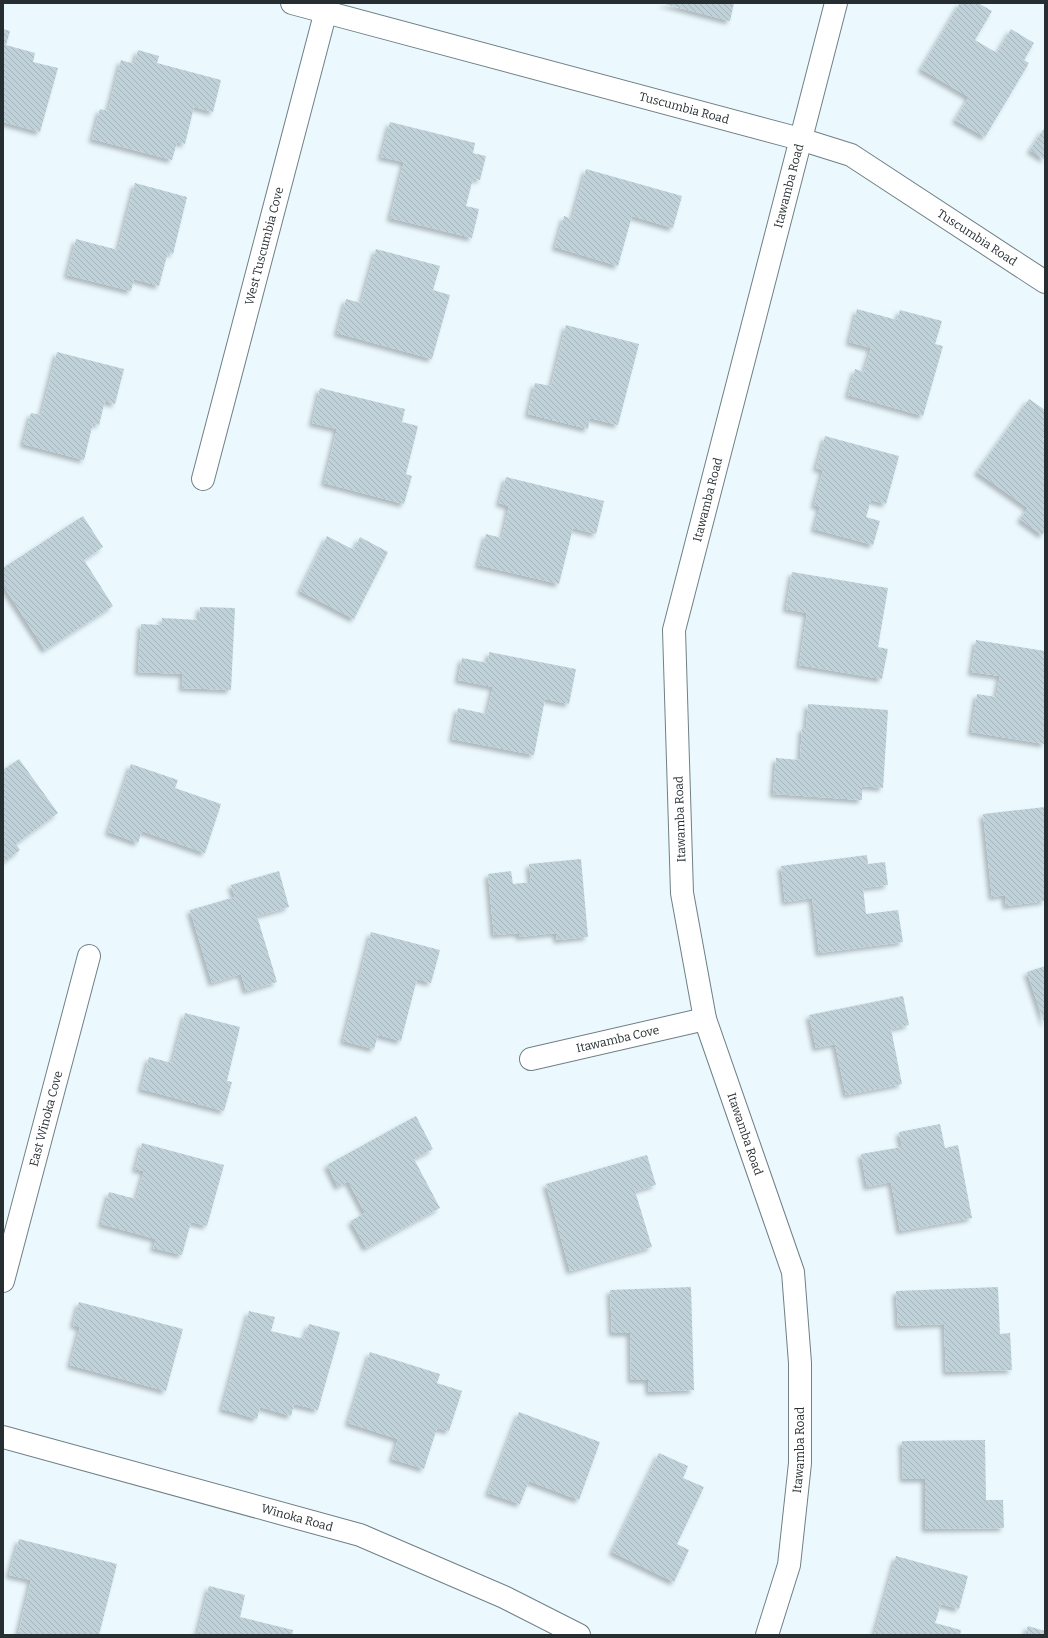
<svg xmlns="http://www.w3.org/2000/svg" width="1048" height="1638" viewBox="0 0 1048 1638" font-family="Bitter,serif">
<defs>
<pattern id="building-back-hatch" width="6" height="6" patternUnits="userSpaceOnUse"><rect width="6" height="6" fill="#c0d2d9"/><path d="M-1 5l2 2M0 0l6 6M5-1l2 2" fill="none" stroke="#a5b5bb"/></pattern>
<filter id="shadow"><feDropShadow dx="-3.5" dy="3.5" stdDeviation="2" flood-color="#0004"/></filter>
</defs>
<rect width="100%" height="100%" fill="#ebf9ff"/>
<!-- building -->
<g fill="url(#building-back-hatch)" filter="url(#shadow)">
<path d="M 661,3 L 734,3 L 730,21 Z"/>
<path d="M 960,3 L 978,3 L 992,11 L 975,40 L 997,53 L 1011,29 L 1034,43 L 1024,60 L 1029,63 L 985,137 L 955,120 L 969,97 L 921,69 Z"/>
<path d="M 3,29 L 10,31 L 6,45 L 35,53 L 33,62 L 58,68 L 40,132 L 3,122 Z"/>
<path d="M 138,50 L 159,56 L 157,63 L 221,80 L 213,112 L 194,107 L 185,144 L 177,142 L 172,160 L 92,139 L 100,109 L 108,111 L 121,60 L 134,64 Z"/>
<path d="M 390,122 L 475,143 L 473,153 L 486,156 L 480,180 L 473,178 L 466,206 L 479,209 L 472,238 L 390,218 L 404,162 L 381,157 Z"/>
<path d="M 1045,127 L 1045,160 L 1030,150 Z"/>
<path d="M 586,169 L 682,196 L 673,228 L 632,216 L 618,266 L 555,247 L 564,216 L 572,219 Z"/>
<path d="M 135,183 L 187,197 L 173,254 L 168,252 L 159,286 L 134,279 L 131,291 L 67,275 L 76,239 L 118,250 Z"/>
<path d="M 376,249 L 440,266 L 433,290 L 450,295 L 432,359 L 337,333 L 346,299 L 361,303 Z"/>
<path d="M 857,309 L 897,320 L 900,310 L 942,321 L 935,344 L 943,346 L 923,416 L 848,395 L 855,369 L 864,372 L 871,348 L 849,342 Z"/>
<path d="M 566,325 L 639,344 L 618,425 L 590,418 L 588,429 L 528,414 L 535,383 L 551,386 Z"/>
<path d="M 57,352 L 124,369 L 115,404 L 105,401 L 99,425 L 93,423 L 84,460 L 23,444 L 31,413 L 41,415 Z"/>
<path d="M 320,388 L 405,409 L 402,422 L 418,426 L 406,474 L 412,476 L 404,504 L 324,483 L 337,429 L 312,423 Z"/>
<path d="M 1029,399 L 1045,410 L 1045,436 L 1043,439 L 1045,441 L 1045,531 L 1042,535 L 1020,519 L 1028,508 L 977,472 Z"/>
<path d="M 825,436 L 899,456 L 886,504 L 871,500 L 866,517 L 880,521 L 873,545 L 814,529 L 820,507 L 814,505 L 823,470 L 816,468 Z"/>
<path d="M 506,477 L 604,501 L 596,534 L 573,528 L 559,584 L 478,565 L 486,534 L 502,538 L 509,506 L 499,503 Z"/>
<path d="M 83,516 L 103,547 L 84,560 L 113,606 L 45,650 L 3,585 L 3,568 Z"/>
<path d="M 327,536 L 354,550 L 360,537 L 388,552 L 354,619 L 300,591 Z"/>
<path d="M 792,572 L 888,588 L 878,647 L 888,649 L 882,679 L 799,665 L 807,613 L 786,609 Z"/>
<path d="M 200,607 L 235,608 L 231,690 L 182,688 L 183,674 L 138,672 L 141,624 L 162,625 L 162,618 L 199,620 Z"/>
<path d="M 976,640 L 1045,651 L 1045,744 L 971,732 L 977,694 L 996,697 L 1000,676 L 971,672 Z"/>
<path d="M 489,652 L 576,669 L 569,704 L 545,699 L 534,755 L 452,739 L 458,708 L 487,714 L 493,687 L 458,680 L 462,658 L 488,663 Z"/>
<path d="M 808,704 L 888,710 L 883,788 L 862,786 L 862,800 L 773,794 L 776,758 L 800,760 L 802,728 L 806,728 Z"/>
<path d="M 19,759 L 58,813 L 16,844 L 20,850 L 3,863 L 3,770 Z"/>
<path d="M 131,764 L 178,780 L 175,788 L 221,804 L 205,853 L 142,831 L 138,843 L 108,832 Z"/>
<path d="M 1045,807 L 1045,901 L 1006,906 L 1005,895 L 992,897 L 983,814 Z"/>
<path d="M 867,855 L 868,864 L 885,862 L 888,885 L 863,888 L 866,914 L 898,910 L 903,942 L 819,953 L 812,898 L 785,902 L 781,866 Z"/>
<path d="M 581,859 L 588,937 L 557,940 L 556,933 L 519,937 L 519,933 L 494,935 L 488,874 L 511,871 L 513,884 L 531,882 L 529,864 Z"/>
<path d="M 279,871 L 289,907 L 257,916 L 277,982 L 246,991 L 241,974 L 212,983 L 190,910 L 235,897 L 231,885 Z"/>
<path d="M 371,932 L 440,950 L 431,983 L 417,979 L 401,1041 L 378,1035 L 374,1049 L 343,1041 Z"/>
<path d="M 1045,966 L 1045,1025 L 1027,972 Z"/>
<path d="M 903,996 L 909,1025 L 891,1029 L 902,1084 L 846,1095 L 835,1044 L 816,1048 L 809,1015 Z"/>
<path d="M 185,1013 L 240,1027 L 227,1081 L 232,1082 L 224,1111 L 141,1089 L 149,1057 L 172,1063 Z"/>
<path d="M 416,1116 L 433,1149 L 414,1159 L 440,1208 L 366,1248 L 351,1221 L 365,1213 L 348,1181 L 338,1187 L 327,1165 Z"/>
<path d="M 940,1124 L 945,1148 L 958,1145 L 972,1218 L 900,1231 L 891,1182 L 867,1187 L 861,1154 L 902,1147 L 899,1132 Z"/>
<path d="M 142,1143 L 224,1165 L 207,1226 L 191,1222 L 182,1255 L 153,1248 L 156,1239 L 101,1224 L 109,1192 L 136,1199 L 144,1171 L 135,1169 Z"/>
<path d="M 647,1155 L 656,1185 L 635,1191 L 652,1247 L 570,1271 L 546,1184 Z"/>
<path d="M 691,1287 L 694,1390 L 649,1392 L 648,1380 L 631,1380 L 630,1333 L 612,1333 L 610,1290 Z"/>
<path d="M 998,1287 L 1000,1334 L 1010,1333 L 1012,1370 L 946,1372 L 944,1324 L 898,1326 L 896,1291 Z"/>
<path d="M 79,1302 L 183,1329 L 166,1391 L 70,1365 L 80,1327 L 73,1325 Z"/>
<path d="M 249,1311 L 275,1317 L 271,1331 L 304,1339 L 309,1324 L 340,1332 L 318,1410 L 294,1404 L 291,1416 L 260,1407 L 257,1419 L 222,1409 Z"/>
<path d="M 370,1352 L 440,1374 L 437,1383 L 462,1391 L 449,1431 L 437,1428 L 424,1469 L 392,1459 L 398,1439 L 348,1423 Z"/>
<path d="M 519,1412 L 600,1442 L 579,1500 L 529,1481 L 520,1504 L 488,1493 Z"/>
<path d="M 985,1440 L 986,1500 L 1003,1500 L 1004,1528 L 925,1529 L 925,1479 L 903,1479 L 902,1441 Z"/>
<path d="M 659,1453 L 688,1466 L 683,1478 L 704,1487 L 677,1544 L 689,1550 L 674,1582 L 612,1552 Z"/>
<path d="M 19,1539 L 117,1564 L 99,1635 L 23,1635 L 18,1634 L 31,1580 L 9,1575 Z"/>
<path d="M 896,1556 L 968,1576 L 959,1609 L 941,1604 L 935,1623 L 961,1630 L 960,1635 L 874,1635 Z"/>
<path d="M 209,1586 L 245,1595 L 240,1617 L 293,1630 L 292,1635 L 197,1635 Z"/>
<path d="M 1028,1626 L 1045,1631 L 1045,1635 L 1025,1635 Z"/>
</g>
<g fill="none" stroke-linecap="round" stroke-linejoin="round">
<!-- minor casing -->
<g stroke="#6f8086" stroke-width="24">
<g id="minor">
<path id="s1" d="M 292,3 L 800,139 L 851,155 L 1045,282"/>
<path id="s2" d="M 203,479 L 328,3"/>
<path id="s3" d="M 531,1059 L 705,1019"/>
<path id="s4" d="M 3,1281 L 89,956"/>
<path id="s5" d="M 3,1437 L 360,1535 L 504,1597 L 579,1635"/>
<path id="s6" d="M 767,1635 L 789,1565 L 800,1463 L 800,1363 L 793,1272 L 705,1019 L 682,893 L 674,630 L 836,3"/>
</g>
</g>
<!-- minor -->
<use href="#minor" stroke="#fff" stroke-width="22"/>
</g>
<g text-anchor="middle" stroke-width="3" stroke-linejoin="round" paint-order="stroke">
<!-- street labels -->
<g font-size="12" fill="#272e31" stroke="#fff">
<text dy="4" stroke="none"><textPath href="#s1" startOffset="406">Tuscumbia Road</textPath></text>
<text dy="4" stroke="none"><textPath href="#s6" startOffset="1485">Itawamba Road</textPath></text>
<text dy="4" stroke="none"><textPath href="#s1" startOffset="730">Tuscumbia Road</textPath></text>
<text dy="4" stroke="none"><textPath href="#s2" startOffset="241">West Tuscumbia Cove</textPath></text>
<text dy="4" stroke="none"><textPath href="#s6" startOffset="1161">Itawamba Road</textPath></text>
<text transform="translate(680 819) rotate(-92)" y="4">Itawamba Road</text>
<text dy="4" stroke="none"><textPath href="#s3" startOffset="89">Itawamba Cove</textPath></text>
<text dy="4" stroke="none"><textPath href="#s4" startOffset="168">East Winoka Cove</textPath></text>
<text transform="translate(745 1134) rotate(71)" y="4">Itawamba Road</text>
<text dy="4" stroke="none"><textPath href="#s6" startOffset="189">Itawamba Road</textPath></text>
<text dy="4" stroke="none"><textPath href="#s5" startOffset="305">Winoka Road</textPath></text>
</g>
</g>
<!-- border -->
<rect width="1048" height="1638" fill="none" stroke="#272e31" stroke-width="8"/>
</svg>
